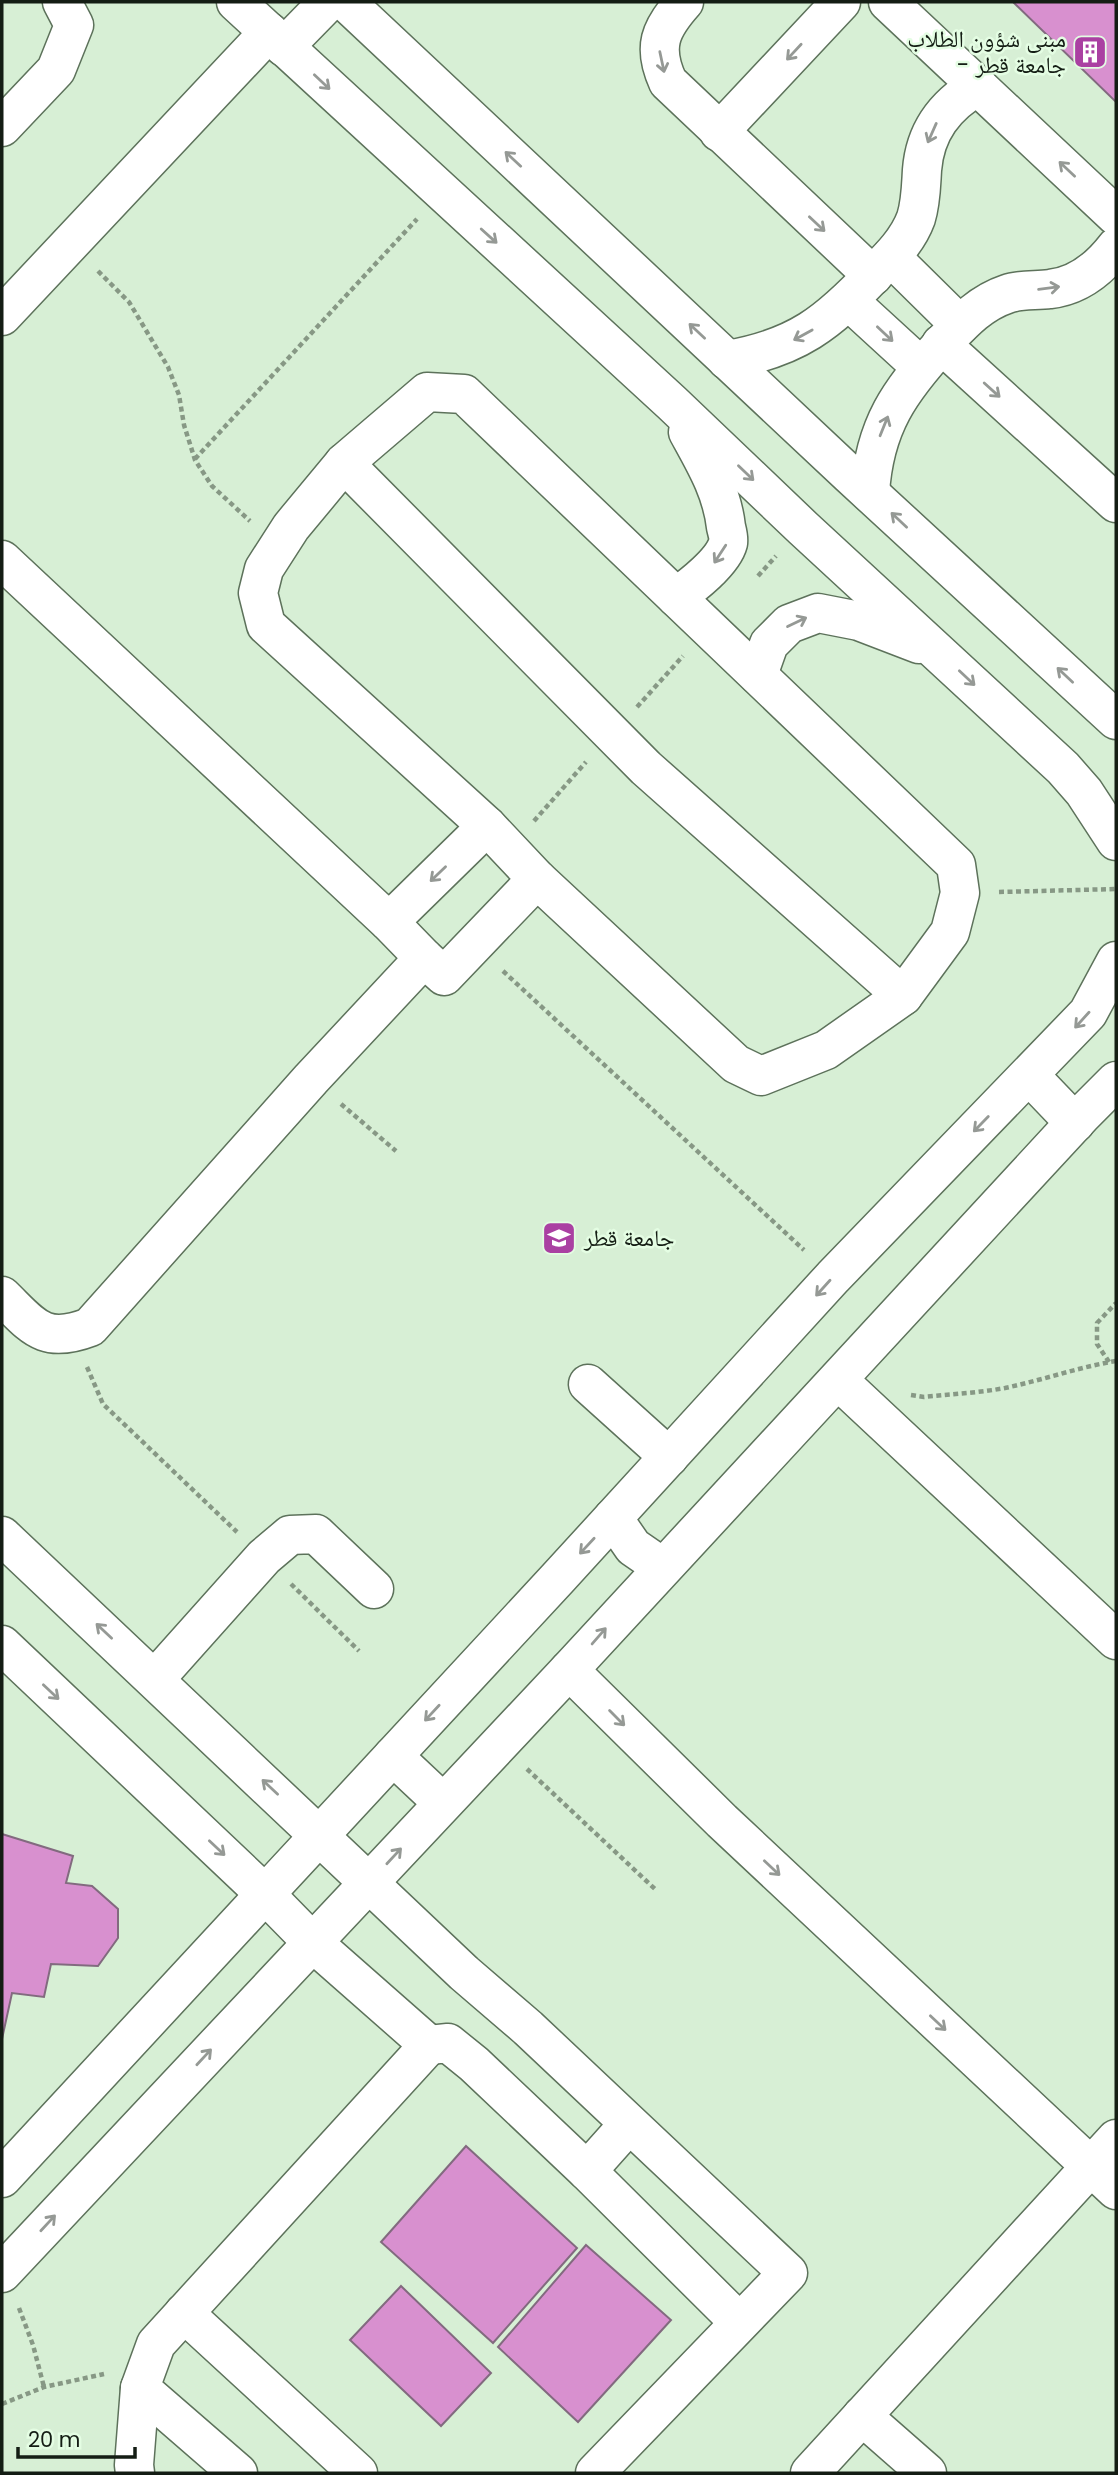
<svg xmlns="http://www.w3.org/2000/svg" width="1118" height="2475" viewBox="0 0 1118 2475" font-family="Poppins,'Noto Naskh Arabic',sans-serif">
<rect width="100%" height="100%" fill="#d7efd5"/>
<!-- building -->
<g fill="#d890cf" stroke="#826a7f" stroke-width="2">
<path d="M 1013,2 L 1116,2 L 1116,102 Z"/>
<path d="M 2,1834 L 73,1856 L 66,1883 L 92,1886 L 118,1909 L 118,1938 L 98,1966 L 51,1964 L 44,1997 L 12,1993 L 2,2039 Z"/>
<path d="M 466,2146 L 577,2248 L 493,2343 L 381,2242 Z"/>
<path d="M 586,2245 L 671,2320 L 578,2422 L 498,2347 Z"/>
<path d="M 401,2286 L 491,2373 L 441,2426 L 350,2340 Z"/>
</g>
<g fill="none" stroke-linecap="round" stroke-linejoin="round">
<!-- minor casing -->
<g stroke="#5d725b" stroke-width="41">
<g id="minor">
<path d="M 236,2 L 672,403 L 803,528 L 1063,768 L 1084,792 L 1116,841"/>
<path d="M 346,2 L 850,475 L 1116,720"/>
<path d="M 684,2 C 660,29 652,47 668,82 L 873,276"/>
<path d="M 888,2 L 1116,216"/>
<path d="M 284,47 L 328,2"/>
<path d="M 2,127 L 56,70 L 74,25 L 62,2"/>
<path d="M 719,132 L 841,2"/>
<path d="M 891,257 L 960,325"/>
<path d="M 849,301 L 921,367"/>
<path d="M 2,316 L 269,32"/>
<path d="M 941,344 L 1116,503"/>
<path d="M 727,360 C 797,348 828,323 875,273 C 891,257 908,240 916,218 C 921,202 921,186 922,170 C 925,131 945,105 978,86"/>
<path d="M 427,392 L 464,394 L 956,865 L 960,893 L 950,932 L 903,996 L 826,1050 L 761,1076 L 736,1064 L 537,879 L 487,826 L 266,625 L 258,593 L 264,569 L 291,527 L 344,463 Z"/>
<path d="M 344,463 L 646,768 L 903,996"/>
<path d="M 870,493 C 874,426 900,390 944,342 C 963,322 980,303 1007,294 C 1021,289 1035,291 1050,289 C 1078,286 1099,269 1116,247"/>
<path d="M 2,560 L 389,922 L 424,958 L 444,976 L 537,879"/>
<path d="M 676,597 C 692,586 723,562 728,543 C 729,538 727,531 726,527 C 722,491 705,463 688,432"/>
<path d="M 758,675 L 769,644 L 789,624 L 818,613 L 859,621 L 919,644"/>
<path d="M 389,922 L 487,826"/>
<path d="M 1029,1075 L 1075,1123"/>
<path d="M 2,1296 C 33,1326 43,1345 90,1327 L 311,1079 L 424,958"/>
<path d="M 838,1380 L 1116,1640"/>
<path d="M 588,1384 L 669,1457"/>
<path d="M 613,1518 L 633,1547 L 662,1567"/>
<path d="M 2,1536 L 464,1973 L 528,2028 L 788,2273 L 595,2473"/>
<path d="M 2,1645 L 266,1895 L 312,1942 L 429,2045 L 156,2344 L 140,2388 L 238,2473"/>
<path d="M 569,1670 L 722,1821 L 1116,2190"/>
<path d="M 155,1679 L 264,1557 L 290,1535 L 316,1534 L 374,1589"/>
<path d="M 393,1756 L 443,1803"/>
<path d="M 429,2045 L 448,2043 L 474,2064 L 587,2171 L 739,2322"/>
<path d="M 587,2171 L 629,2124"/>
<path d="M 2,2178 L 558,1578 L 833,1277 L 1088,1013 L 1116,961"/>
<path d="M 2,2273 L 569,1670 L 1081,1116 L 1116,1081"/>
<path d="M 184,2313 L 358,2473"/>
<path d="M 862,2416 L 927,2473"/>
<path d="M 135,2473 L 134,2465 L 140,2388"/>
<path d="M 810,2473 L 1116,2139"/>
</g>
</g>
<!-- path -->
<g stroke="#879885" stroke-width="4.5" stroke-dasharray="5 3.5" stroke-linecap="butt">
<path d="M 98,271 L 129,302 L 168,367 L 179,395 L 184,425 L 195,460 L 212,486 L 250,521"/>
<path d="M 195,459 L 417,219"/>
<path d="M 758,576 L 776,556"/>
<path d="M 637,707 L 683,656"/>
<path d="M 534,821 L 586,762"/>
<path d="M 999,892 L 1116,889"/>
<path d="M 503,971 L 804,1250"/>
<path d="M 341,1104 L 396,1151"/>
<path d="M 1109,1362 L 1097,1344 L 1097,1323 L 1116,1303"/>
<path d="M 87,1367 L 103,1404 L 237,1532"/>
<path d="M 911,1395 L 924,1397 C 951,1394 978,1393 1005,1388 C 1043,1380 1079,1367 1116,1361"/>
<path d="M 291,1584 L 359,1651"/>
<path d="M 527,1769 L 656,1890"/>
<path d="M 19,2308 L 33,2345 L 44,2387"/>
<path d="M 2,2404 L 44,2387 L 104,2374"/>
</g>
<!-- minor -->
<use href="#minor" stroke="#fff" stroke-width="38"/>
</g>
<!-- one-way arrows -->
<defs><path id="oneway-shaft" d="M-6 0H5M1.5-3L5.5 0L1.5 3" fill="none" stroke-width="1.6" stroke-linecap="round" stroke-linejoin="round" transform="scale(1.75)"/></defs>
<g stroke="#959995">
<use href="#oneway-shaft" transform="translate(794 52) rotate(133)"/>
<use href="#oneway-shaft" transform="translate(662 62) rotate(78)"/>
<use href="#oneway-shaft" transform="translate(322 82) rotate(43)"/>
<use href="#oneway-shaft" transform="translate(932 133) rotate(114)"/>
<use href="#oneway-shaft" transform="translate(513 159) rotate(-137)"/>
<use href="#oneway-shaft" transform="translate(1067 169) rotate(-137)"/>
<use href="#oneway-shaft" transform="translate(817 224) rotate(43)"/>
<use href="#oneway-shaft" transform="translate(489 236) rotate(42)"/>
<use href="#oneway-shaft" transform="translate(1049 288) rotate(-7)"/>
<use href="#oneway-shaft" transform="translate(697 331) rotate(-137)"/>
<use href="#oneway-shaft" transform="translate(885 334) rotate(43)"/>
<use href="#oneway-shaft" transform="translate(803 335) rotate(151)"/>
<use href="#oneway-shaft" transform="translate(992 390) rotate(42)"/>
<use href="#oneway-shaft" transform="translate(884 426) rotate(-68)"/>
<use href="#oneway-shaft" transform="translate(746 473) rotate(44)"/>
<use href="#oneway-shaft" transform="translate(899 520) rotate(-137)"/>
<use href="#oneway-shaft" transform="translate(720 554) rotate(123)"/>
<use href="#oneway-shaft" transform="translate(797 622) rotate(-26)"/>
<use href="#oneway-shaft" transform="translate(1065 675) rotate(-137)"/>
<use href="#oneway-shaft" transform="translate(967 678) rotate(43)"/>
<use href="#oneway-shaft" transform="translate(438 874) rotate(136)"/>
<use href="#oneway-shaft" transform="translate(1082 1020) rotate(132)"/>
<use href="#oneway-shaft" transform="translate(981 1124) rotate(134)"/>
<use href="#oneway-shaft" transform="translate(823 1288) rotate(132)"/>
<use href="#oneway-shaft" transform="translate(587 1546) rotate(133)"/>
<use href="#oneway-shaft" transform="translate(104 1631) rotate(-137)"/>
<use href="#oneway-shaft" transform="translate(599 1636) rotate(-49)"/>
<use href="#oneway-shaft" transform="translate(51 1692) rotate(43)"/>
<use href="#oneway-shaft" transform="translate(432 1713) rotate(133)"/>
<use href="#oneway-shaft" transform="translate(617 1718) rotate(45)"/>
<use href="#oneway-shaft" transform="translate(270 1787) rotate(-137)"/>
<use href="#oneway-shaft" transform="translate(217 1848) rotate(43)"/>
<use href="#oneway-shaft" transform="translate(394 1856) rotate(-47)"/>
<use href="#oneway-shaft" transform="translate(772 1868) rotate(43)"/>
<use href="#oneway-shaft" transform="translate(938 2023) rotate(43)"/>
<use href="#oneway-shaft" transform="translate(204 2057) rotate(-47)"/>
<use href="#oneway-shaft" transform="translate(48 2223) rotate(-47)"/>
</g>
<!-- icons -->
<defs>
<g id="building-square" transform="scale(1.75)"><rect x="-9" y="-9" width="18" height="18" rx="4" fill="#aa40a2" stroke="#e4fde3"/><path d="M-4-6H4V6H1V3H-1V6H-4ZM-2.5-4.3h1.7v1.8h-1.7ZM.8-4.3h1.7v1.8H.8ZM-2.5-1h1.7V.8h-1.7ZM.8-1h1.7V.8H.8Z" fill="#fff"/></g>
<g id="university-square" transform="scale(1.75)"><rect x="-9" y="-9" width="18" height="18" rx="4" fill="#aa40a2" stroke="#e4fde3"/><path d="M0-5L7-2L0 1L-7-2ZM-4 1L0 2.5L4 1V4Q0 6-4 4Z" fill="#fff"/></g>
</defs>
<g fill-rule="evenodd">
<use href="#building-square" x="1090" y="52"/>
<use href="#university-square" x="559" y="1238"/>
</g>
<g text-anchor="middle" stroke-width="5" stroke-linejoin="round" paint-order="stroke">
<!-- poi labels -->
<g font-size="23" fill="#141d14" stroke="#e4fde3" text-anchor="end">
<text x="1066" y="47">مبنى شؤون الطلاب<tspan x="1066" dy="26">- جامعة قطر</tspan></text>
<text x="584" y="1246" text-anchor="start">جامعة قطر</text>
</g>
</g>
<!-- border -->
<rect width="1118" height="2475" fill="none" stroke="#141d14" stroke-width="7"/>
<!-- scale -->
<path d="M18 2447v10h117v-10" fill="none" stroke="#141d14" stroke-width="3.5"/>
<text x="28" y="2447" font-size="21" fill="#141d14" stroke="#e4fde3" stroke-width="5" paint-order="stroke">20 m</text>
</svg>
